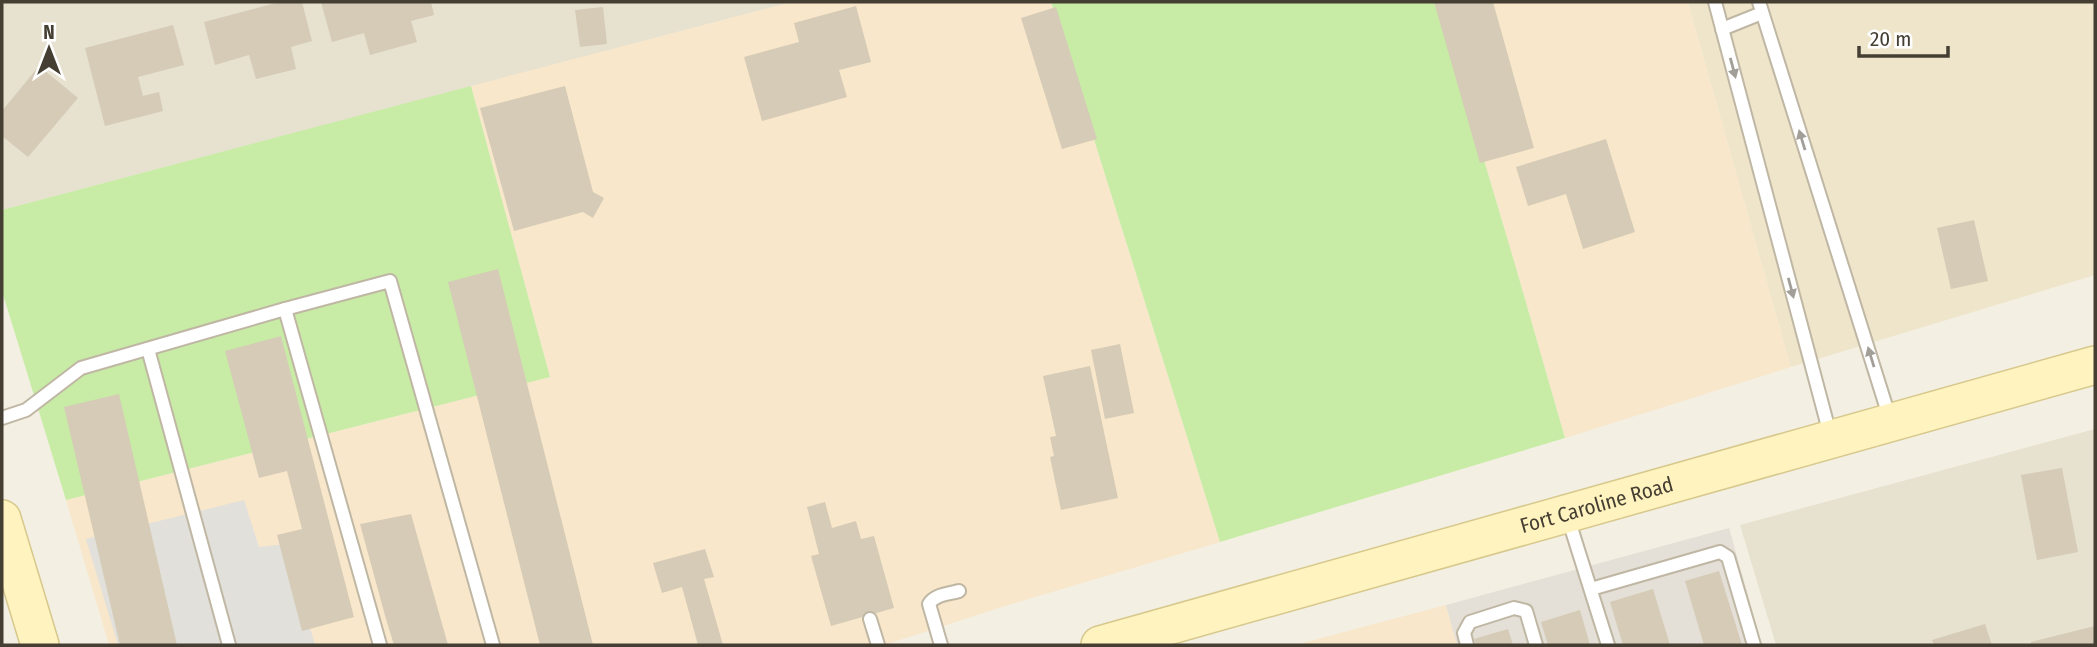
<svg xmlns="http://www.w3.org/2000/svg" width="2097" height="647" viewBox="0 0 2097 647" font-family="'Fira Sans Condensed',sans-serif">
<rect width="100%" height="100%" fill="#f3efe2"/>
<!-- residential -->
<g fill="#e7e1cf">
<path d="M 2,2 L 792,2 L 2,210 Z"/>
<path d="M 2095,429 L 2095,645 L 1776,645 L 1740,525 Z"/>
</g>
<!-- commercial -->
<g fill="#f8e7ca">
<path d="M 792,2 L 1051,2 L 1220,542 L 1005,606 L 884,645 L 109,645 L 66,500 L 550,377 L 471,86 Z"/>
<path d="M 1437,2 L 1688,2 L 1791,367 L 1565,438 L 1514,261 Z"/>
<path d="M 1446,605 L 1457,645 L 1295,645 Z"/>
</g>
<!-- industrial -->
<path fill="#e4dfd7" d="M 1729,528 L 1762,645 L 1457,645 L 1446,605 Z"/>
<!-- education -->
<path fill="#eee5ca" d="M 1688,2 L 2095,2 L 2095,275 L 1791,367 Z"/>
<!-- green -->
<g fill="#c8eca6">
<path d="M 1051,2 L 1437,2 L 1514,261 L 1565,438 L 1220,542 Z"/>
<path d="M 471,86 L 550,377 L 66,500 L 2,291 L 2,210 Z"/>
</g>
<!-- parking -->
<path fill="#e2e0db" d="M 244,500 L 259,547 L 286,544 L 315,645 L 118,645 L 86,539 Z"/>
<!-- building -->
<g fill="#d5cbb6">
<path d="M 280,2 L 302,2 L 312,41 L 291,47 L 296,69 L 256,79 L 249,55 L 215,65 L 204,22 Z"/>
<path d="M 321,2 L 431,2 L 434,15 L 411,21 L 417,42 L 370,55 L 364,33 L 332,42 Z"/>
<path d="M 1434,2 L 1493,2 L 1534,148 L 1480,163 Z"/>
<path d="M 856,6 L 871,62 L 839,70 L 847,97 L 762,121 L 744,57 L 799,42 L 794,23 Z"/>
<path d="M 603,7 L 607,44 L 580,47 L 575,10 Z"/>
<path d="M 1056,7 L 1097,139 L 1062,149 L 1021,18 Z"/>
<path d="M 173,25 L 184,65 L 138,77 L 143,96 L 159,92 L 163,111 L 105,126 L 85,48 Z"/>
<path d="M 39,66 L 78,98 L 28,157 L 2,136 L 2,111 Z"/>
<path d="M 565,86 L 593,192 L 604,198 L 593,218 L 583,212 L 514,231 L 480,108 Z"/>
<path d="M 1606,139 L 1635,232 L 1583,249 L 1566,194 L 1528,206 L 1516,167 Z"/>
<path d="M 1974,220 L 1988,281 L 1951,289 L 1937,228 Z"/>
<path d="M 498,269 L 593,645 L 540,645 L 448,282 Z"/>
<path d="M 281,336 L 354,617 L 302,631 L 277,535 L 302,529 L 287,471 L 259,478 L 225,351 Z"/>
<path d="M 1120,344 L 1134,413 L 1105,419 L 1091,350 Z"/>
<path d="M 1090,366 L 1118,498 L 1061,510 L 1050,457 L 1054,456 L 1050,437 L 1056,436 L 1043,376 Z"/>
<path d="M 119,394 L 177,645 L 120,645 L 64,407 Z"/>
<path d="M 2062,468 L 2078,552 L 2037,560 L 2021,475 Z"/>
<path d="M 825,502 L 832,528 L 856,521 L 861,539 L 874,536 L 894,608 L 831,626 L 811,556 L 819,554 L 807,507 Z"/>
<path d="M 411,514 L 448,645 L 394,645 L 386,619 L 360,524 Z"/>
<path d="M 705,549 L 714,577 L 704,579 L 723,645 L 698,645 L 682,587 L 662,593 L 653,563 Z"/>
<path d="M 1719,571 L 1742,645 L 1704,645 L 1685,581 Z"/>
<path d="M 1653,589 L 1670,645 L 1623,645 L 1610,602 Z"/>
<path d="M 1580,610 L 1590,645 L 1548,645 L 1541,622 Z"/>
<path d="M 1985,624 L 1992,645 L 1934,645 L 1932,640 Z"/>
<path d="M 2095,626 L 2095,645 L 2031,645 L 2031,642 Z"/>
<path d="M 1508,629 L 1513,645 L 1476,645 L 1474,639 Z"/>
</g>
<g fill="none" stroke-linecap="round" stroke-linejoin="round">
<!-- lane casing -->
<g stroke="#bfb7a4" stroke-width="16">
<g id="lane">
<path d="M 1715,2 L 1831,438"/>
<path d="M 1759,2 L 1890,419"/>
<path d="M 1722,29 L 1762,13"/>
<path d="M 148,349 L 229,645"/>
<path d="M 2,418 L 26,410 L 81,368 L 285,309"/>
<path d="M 1568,518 L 1608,645"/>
<path d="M 1591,589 L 1720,552 L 1728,557 L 1754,645"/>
<path d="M 870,619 L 878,645"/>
<path d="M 380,645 L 285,309 L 390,281 L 493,645"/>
<path d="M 941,645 L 929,604 C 935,594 949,594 959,591"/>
<path d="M 1467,645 L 1464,633 L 1470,622 L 1514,608 L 1526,611 L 1536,645"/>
</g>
</g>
<!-- secondary casing -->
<g stroke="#d7c88c" stroke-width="40">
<g id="secondary">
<path d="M 2,519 L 40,645"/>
<path id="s1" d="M 1100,645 L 2095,365"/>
</g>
</g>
<!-- lane -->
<use href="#lane" stroke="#fff" stroke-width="12"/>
<!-- secondary -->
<use href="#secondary" stroke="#fff3bf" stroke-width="37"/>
</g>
<!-- one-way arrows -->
<defs><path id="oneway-solid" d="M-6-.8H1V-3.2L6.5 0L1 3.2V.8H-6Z" transform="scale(1.75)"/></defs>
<g fill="#a29e98">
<use href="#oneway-solid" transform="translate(1733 68) rotate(75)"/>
<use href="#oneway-solid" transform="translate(1802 140) rotate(-107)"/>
<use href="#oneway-solid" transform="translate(1791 288) rotate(75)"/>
<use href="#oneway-solid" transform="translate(1871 357) rotate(-107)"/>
</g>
<g text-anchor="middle" stroke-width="7" stroke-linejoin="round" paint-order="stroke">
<!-- street labels -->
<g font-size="21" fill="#453e32" stroke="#fff">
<text dy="7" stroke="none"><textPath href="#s1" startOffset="516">Fort Caroline Road</textPath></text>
</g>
</g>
<!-- border -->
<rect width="2097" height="647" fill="none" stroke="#453e32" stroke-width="7"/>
<!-- north arrow -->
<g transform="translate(49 49)" stroke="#ffffff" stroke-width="5" paint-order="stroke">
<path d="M0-5L12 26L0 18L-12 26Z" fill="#453e32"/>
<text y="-10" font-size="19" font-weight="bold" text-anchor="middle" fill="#453e32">N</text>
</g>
<!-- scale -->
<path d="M1859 46v10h89v-10" fill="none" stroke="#453e32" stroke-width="3.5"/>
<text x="1870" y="46" font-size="21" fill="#453e32" stroke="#ffffff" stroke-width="5" paint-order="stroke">20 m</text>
</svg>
